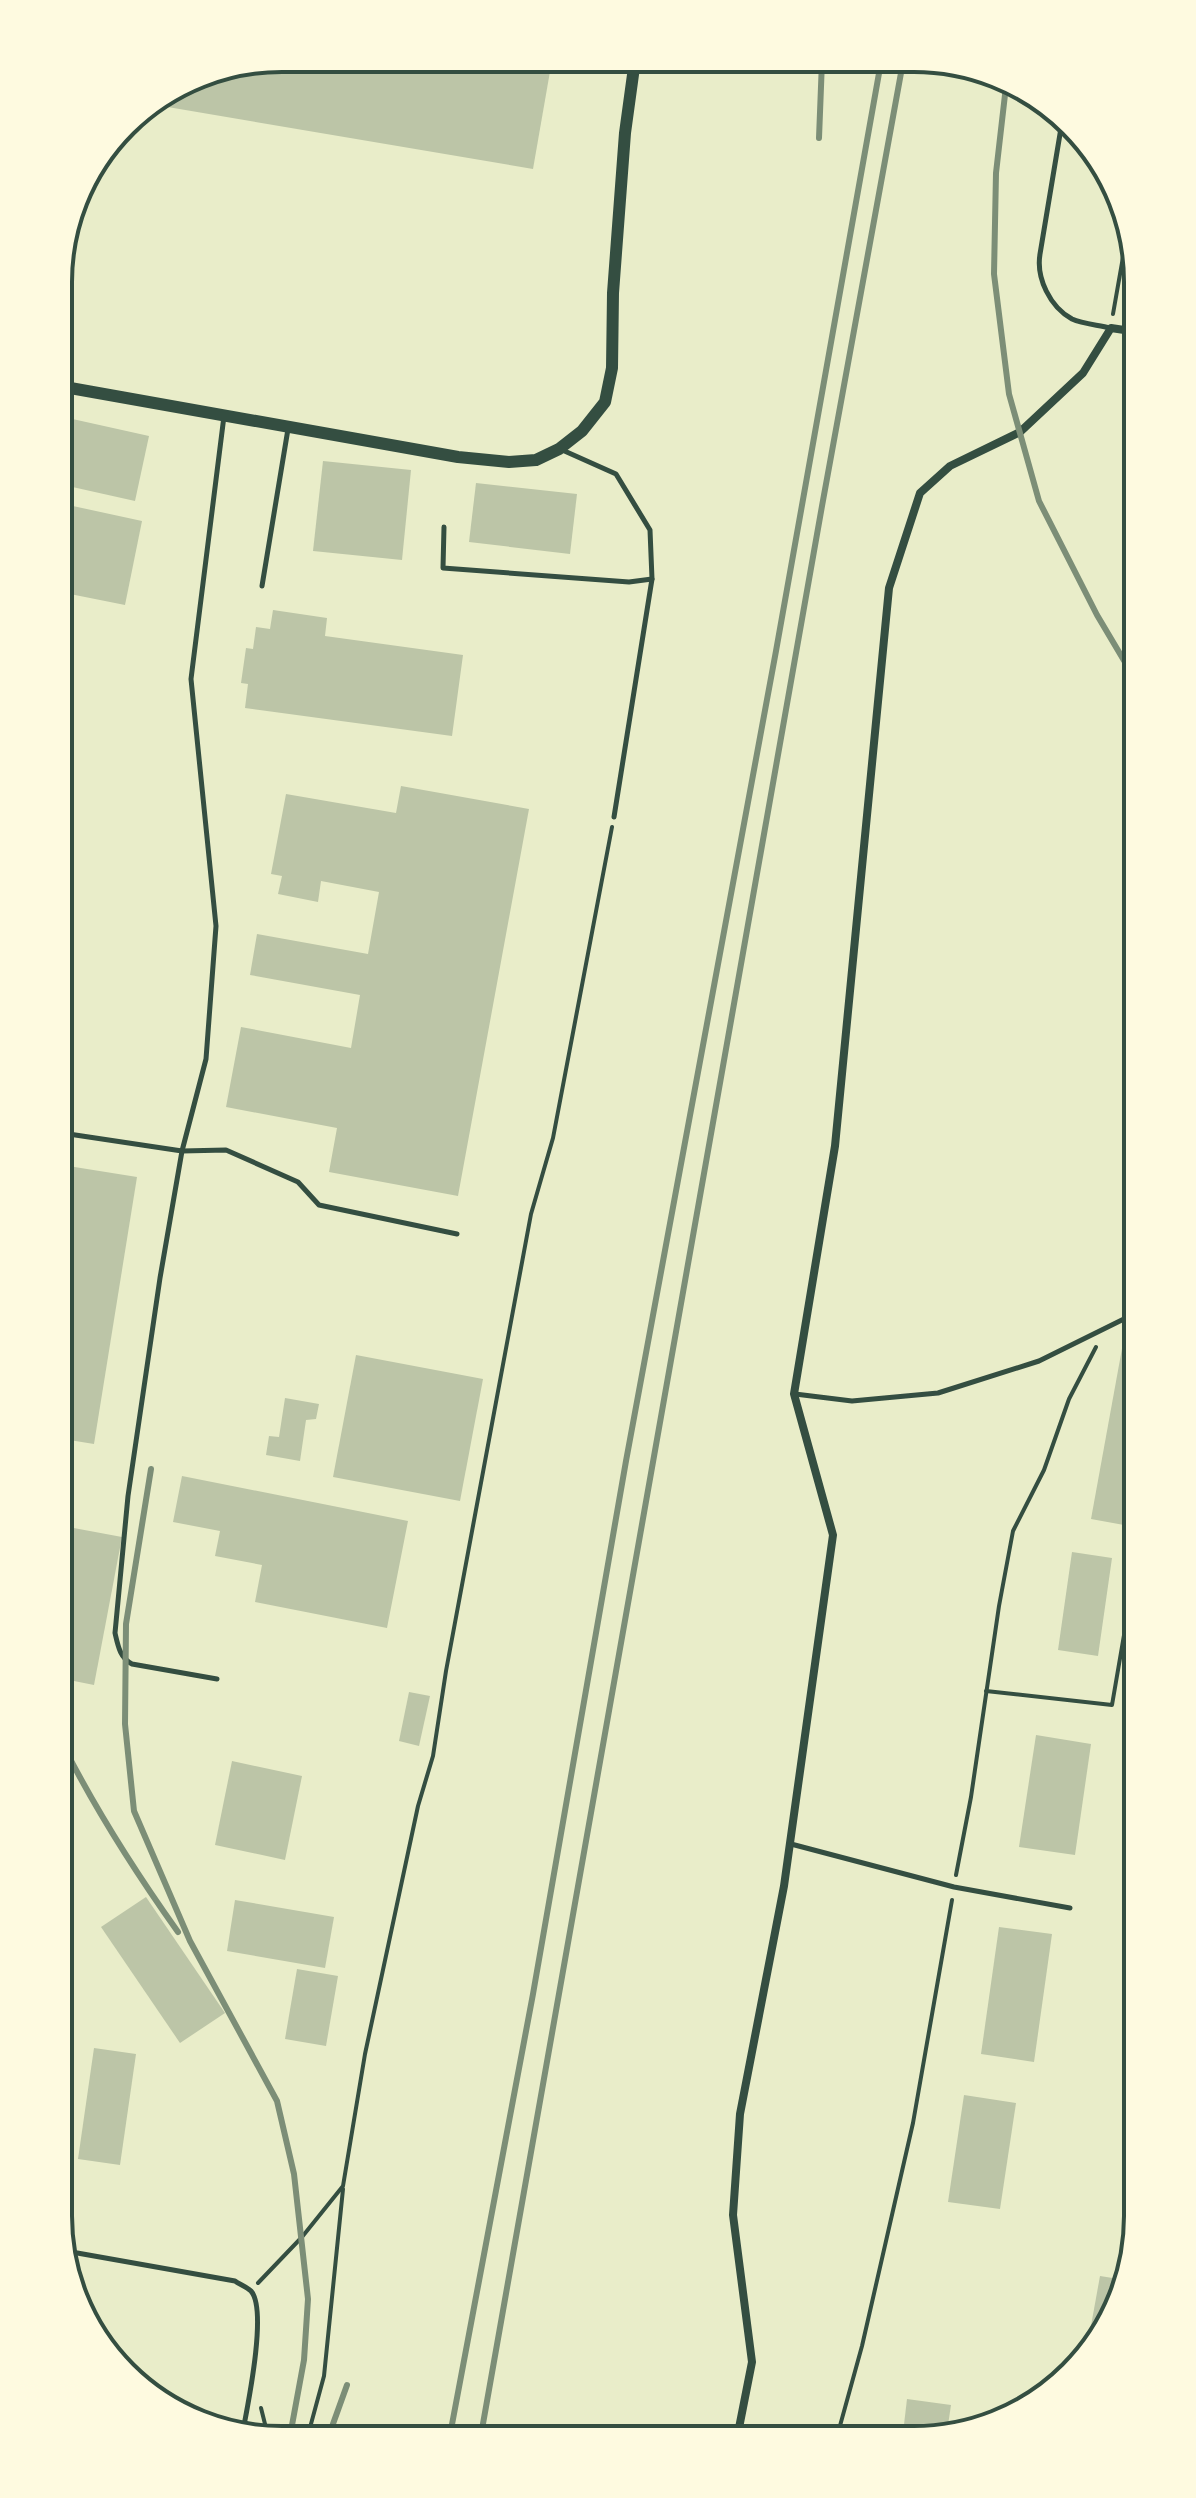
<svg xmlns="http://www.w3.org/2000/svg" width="1196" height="2498" viewBox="0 0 1196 2498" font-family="'DejaVu Sans',sans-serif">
<rect width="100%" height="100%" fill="#e9edc9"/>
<!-- building -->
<g fill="#bcc5a7">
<path d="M 282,58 L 552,60 L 533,169 L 150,104 L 197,75 Z"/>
<path d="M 59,416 L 149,436 L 135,501 L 59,484 Z"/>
<path d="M 323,461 L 411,470 L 402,560 L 313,551 Z"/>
<path d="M 476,483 L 577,494 L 570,554 L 469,542 Z"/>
<path d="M 59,503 L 142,521 L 125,605 L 60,592 Z"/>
<path d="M 273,610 L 327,618 L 325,636 L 463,655 L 452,736 L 245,708 L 248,684 L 241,683 L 246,648 L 253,649 L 256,627 L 270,629 Z"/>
<path d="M 401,786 L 529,809 L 458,1196 L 329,1172 L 337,1128 L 226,1107 L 241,1027 L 351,1048 L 360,995 L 250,975 L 257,934 L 368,954 L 379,892 L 321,881 L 318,902 L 278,894 L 282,876 L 271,874 L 286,794 L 396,813 Z"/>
<path d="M 62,1165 L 137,1177 L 94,1444 L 63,1439 Z"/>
<path d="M 1132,1236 L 1134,1236 L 1134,1296 L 1124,1294 Z"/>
<path d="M 1125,1332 L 1134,1333 L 1135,1527 L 1091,1519 Z"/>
<path d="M 356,1355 L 483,1379 L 460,1501 L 333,1477 Z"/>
<path d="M 285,1398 L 319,1404 L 316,1419 L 306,1420 L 300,1461 L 266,1455 L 269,1436 L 279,1437 Z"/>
<path d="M 182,1476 L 408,1521 L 387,1628 L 255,1602 L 262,1565 L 215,1556 L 220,1531 L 173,1522 Z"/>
<path d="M 63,1526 L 122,1537 L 94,1685 L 64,1679 Z"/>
<path d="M 1072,1552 L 1112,1558 L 1098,1656 L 1058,1650 Z"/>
<path d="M 409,1692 L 430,1696 L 419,1746 L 399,1741 Z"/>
<path d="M 1036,1735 L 1091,1744 L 1075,1855 L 1019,1847 Z"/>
<path d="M 232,1761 L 302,1776 L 285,1860 L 215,1845 Z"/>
<path d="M 146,1897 L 225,2013 L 180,2043 L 101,1927 Z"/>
<path d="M 235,1900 L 334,1917 L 325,1968 L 227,1951 Z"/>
<path d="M 999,1927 L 1052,1934 L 1034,2062 L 981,2054 Z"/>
<path d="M 297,1969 L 338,1976 L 326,2046 L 285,2039 Z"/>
<path d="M 94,2048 L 136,2054 L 120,2165 L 78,2159 Z"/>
<path d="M 964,2095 L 1016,2103 L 1000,2209 L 948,2202 Z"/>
<path d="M 1100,2276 L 1119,2279 L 1091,2353 L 1085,2359 Z"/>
<path d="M 907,2399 L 951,2405 L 947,2432 L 903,2433 Z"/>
</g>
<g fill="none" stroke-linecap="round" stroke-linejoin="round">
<!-- path -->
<g stroke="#344e41" stroke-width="4">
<path d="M 1113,314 L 1129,223"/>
<path d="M 986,1691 L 1112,1705 L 1135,1571"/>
<path d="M 956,1875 L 971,1797 L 999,1606 L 1013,1531 L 1044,1470 L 1069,1399 L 1096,1347"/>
<path d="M 258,2283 L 302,2237 L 343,2186 L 365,2054 L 418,1806 L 433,1756 L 446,1671 L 531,1214 L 553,1138 L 612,827"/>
<path d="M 261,2408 L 268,2436"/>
<path d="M 838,2433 L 862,2346 L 913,2123 L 952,1900"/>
<path d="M 308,2435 L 324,2376 L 343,2189"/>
</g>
<!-- service -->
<g stroke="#344e41" stroke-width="5">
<path d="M 1063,116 L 1040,254 C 1036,278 1050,307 1072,319 C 1083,324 1099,325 1110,328"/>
<path d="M 560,449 L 616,474 L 650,530 L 652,579 L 614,817"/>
<path d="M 444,527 L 443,568 L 629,582 L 652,579"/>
<path d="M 262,586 L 288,429"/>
<path d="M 62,1133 L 182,1151 L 226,1150 L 298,1182 L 319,1205 L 457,1234"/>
<path d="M 795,1394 L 852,1401 L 938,1393 L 1039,1361 L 1134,1314"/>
<path d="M 217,1679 L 132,1664 C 120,1658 118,1646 115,1633 L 128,1496 L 160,1278 L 182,1151 L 206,1059 L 216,926 L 191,679 L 224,416"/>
<path d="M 791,1844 L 954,1887 L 1070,1908"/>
<path d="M 66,2251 L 235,2281 C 239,2284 247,2287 251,2291 C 268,2310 247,2409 242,2436"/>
</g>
<!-- minor -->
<path stroke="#344e41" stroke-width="8" d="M 738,2433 L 752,2362 L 733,2215 L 740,2114 L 784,1886 L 833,1535 L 794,1394 L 835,1146 L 889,588 L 920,493 L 950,466 L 1020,432 L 1083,373 L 1111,328 L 1131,331"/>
<!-- tertiary -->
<path stroke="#344e41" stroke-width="12" d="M 59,386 L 458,457 L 509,462 L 536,460 L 559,449 L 582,431 L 605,402 L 612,368 L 613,293 L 625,133 L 635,60"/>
<!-- rail -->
<g stroke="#7c8e77" stroke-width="6">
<path d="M 1006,86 L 996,173 L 994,274 L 1009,394 L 1039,501 L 1097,615 L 1132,674"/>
<path d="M 819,138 L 822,61"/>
<path d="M 151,1469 L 126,1624 L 125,1724 L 134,1811 L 190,1941 L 277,2101 L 294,2174 L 308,2299 L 304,2360 L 290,2436"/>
<path d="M 64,1747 C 97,1812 136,1873 178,1932"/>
<path d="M 329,2435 L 347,2385"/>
<path d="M 450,2435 L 533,1994 L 626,1461 L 776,651 L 881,62"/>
<path d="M 481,2435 L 822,506 L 903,62"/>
</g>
</g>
<!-- crop -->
<path d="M0 0H1196V2498H0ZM282 72H914A210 210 0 0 1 1124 282V2216A210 210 0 0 1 914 2426H282A210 210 0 0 1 72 2216V282A210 210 0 0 1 282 72Z" fill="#fefae0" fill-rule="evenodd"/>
<path fill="none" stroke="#344e41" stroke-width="4" d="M282 72H914A210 210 0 0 1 1124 282V2216A210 210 0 0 1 914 2426H282A210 210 0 0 1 72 2216V282A210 210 0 0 1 282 72Z"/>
</svg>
